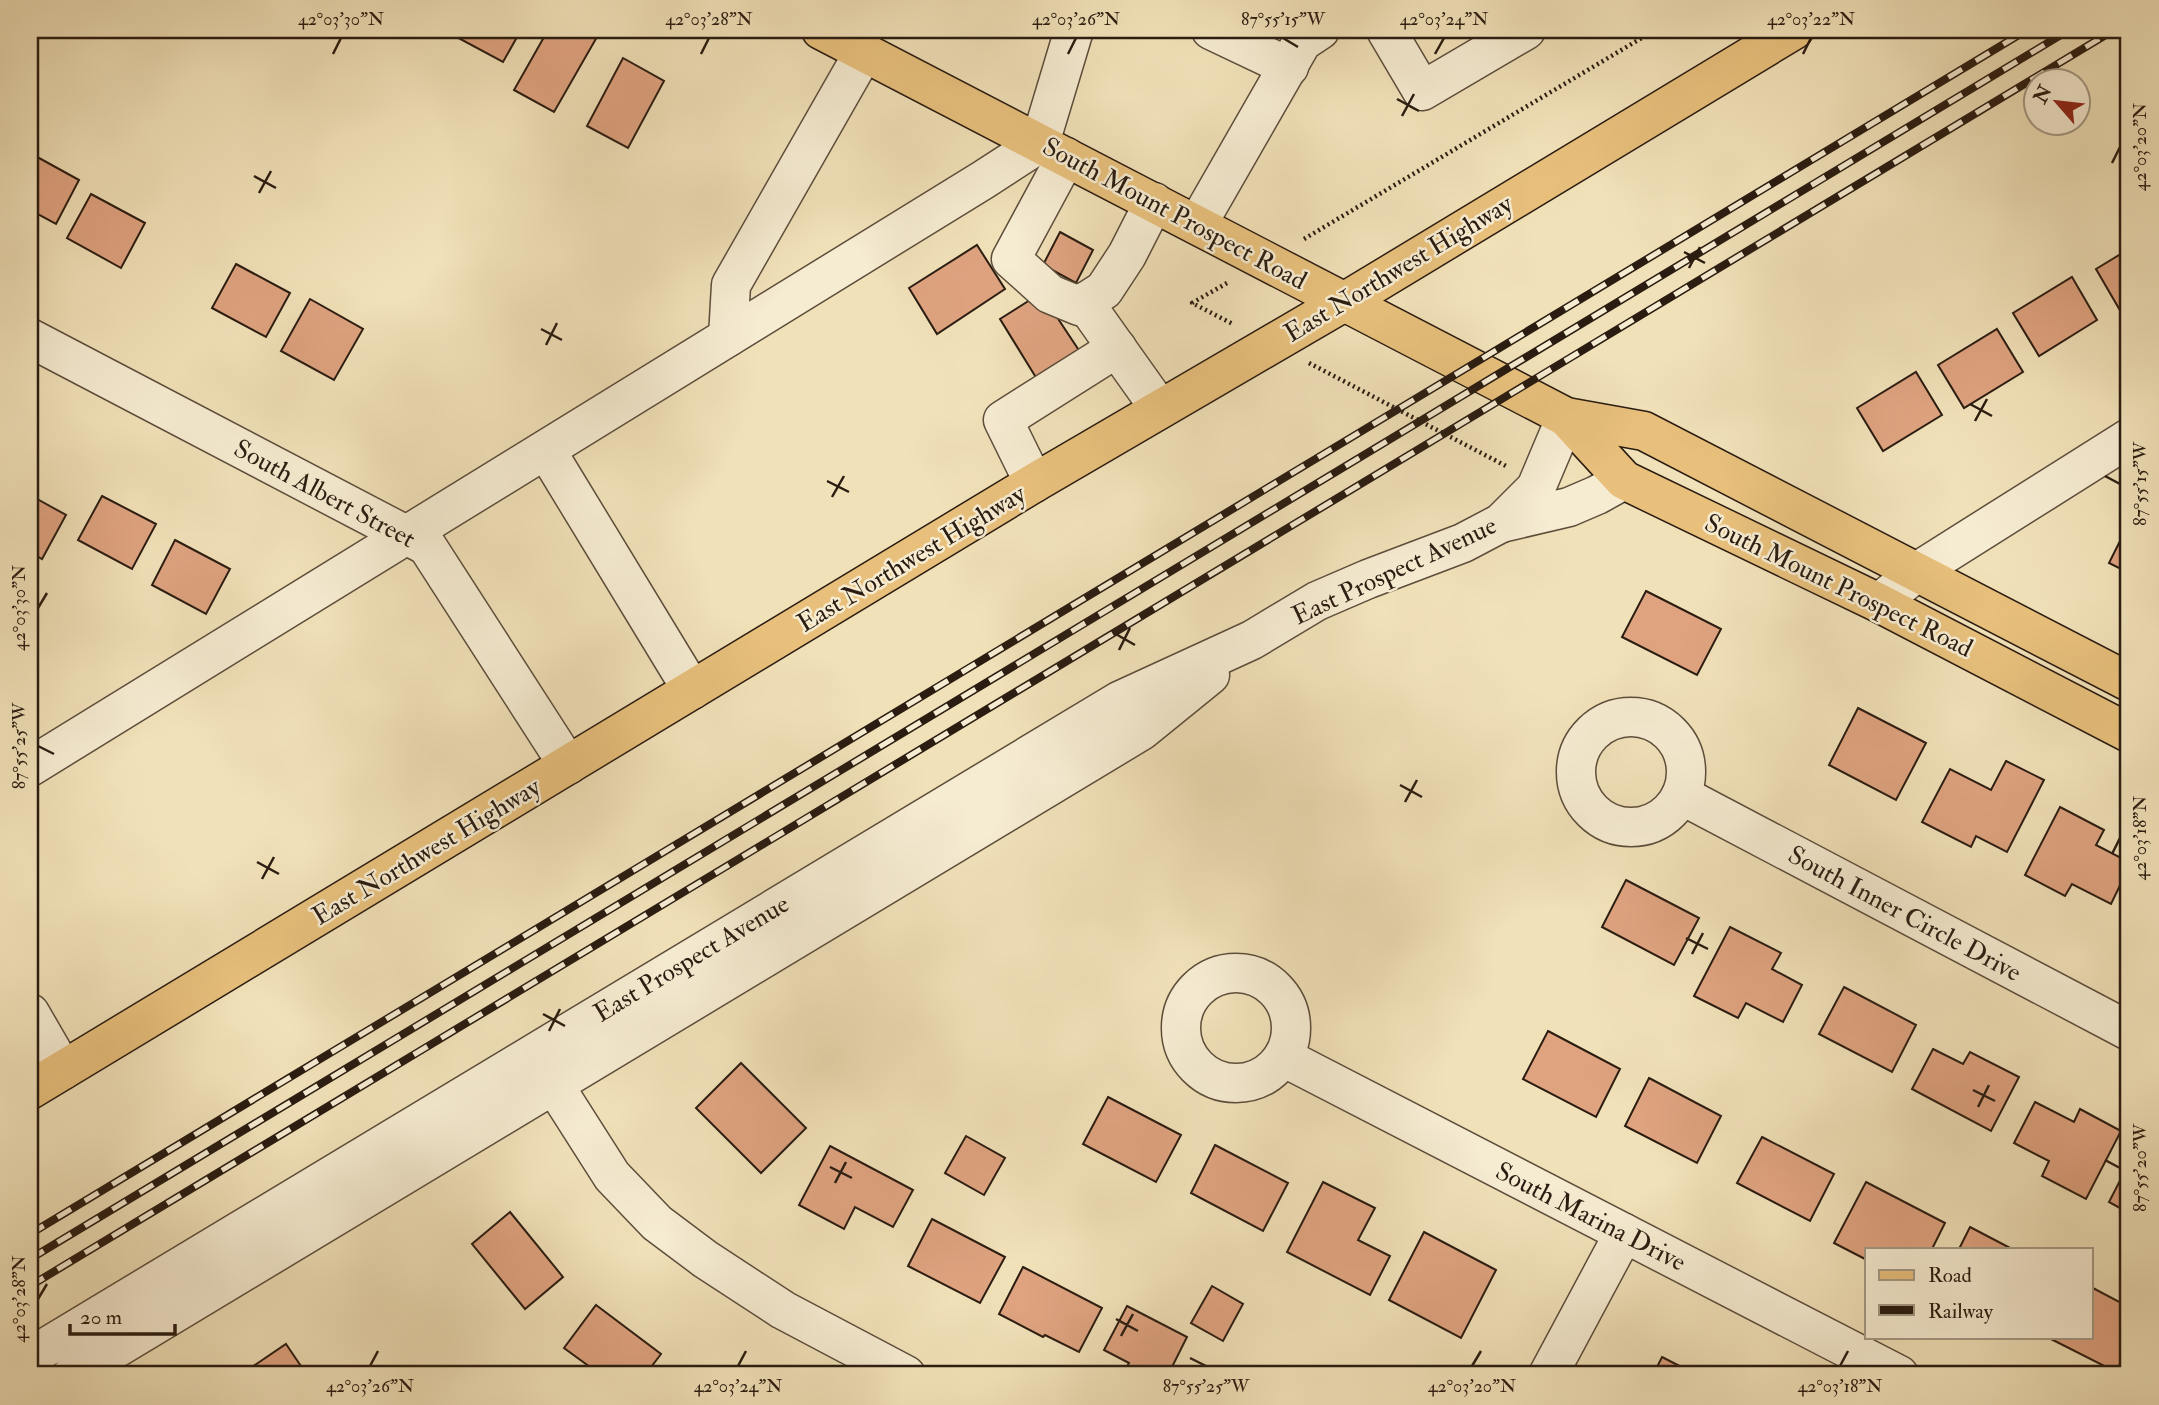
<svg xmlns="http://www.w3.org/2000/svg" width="2159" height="1405" viewBox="0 0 2159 1405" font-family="'IM FELL Double Pica',serif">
<rect width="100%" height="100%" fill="#f1e1b9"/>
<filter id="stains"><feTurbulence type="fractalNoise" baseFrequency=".00286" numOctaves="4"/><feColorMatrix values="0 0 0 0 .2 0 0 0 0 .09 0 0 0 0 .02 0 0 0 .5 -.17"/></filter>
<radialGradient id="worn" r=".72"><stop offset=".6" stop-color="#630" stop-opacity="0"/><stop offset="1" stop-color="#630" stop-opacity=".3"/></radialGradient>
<!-- building -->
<g fill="#dfa380" stroke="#2a1c11" stroke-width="2">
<path d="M 453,30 L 521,30 L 503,62 L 451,34 Z"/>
<path d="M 548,30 L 584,30 L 597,37 L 554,112 L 514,90 Z"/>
<path d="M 623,58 L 664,81 L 628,148 L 587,126 Z"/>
<path d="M 30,153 L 79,180 L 56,224 L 30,210 Z"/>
<path d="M 91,194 L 145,223 L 121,268 L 67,238 Z"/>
<path d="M 1060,232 L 1093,250 L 1076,283 L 1043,265 Z"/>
<path d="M 977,245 L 1005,289 L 937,334 L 909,288 Z"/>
<path d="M 2129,249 L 2129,307 L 2121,312 L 2096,269 Z"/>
<path d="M 236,264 L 290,293 L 266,337 L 212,308 Z"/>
<path d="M 2072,277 L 2097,320 L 2039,356 L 2013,313 Z"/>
<path d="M 1041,293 L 1084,358 L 1040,384 L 1000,319 Z"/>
<path d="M 310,299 L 363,329 L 334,380 L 281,351 Z"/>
<path d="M 1997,329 L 2023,372 L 1964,408 L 1938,365 Z"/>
<path d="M 1916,372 L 1942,415 L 1883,451 L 1857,408 Z"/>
<path d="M 30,495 L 66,515 L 42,559 L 30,552 Z"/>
<path d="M 102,496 L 156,524 L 132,569 L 78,540 Z"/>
<path d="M 2129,523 L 2129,573 L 2109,563 Z"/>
<path d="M 175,540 L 230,569 L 206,614 L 152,585 Z"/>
<path d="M 1646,591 L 1721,629 L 1697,675 L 1622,637 Z"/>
<path d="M 1858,708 L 1926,743 L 1896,800 L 1829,765 Z"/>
<path d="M 2006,761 L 2044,780 L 2007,852 L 1976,836 L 1971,847 L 1922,822 L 1950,769 L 1991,790 Z"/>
<path d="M 2060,807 L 2104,830 L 2096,845 L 2129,862 L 2129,867 L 2111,904 L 2072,884 L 2065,896 L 2025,875 Z"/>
<path d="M 1626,880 L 1699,918 L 1674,965 L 1602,927 Z"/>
<path d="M 1730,927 L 1781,953 L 1772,969 L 1802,985 L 1783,1022 L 1746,1003 L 1738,1018 L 1694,996 Z"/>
<path d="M 1844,987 L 1916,1025 L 1892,1072 L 1819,1034 Z"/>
<path d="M 1548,1031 L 1620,1069 L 1596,1117 L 1523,1079 Z"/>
<path d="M 1933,1049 L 1963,1064 L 1970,1052 L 2019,1077 L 1991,1131 L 1912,1089 Z"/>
<path d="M 741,1063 L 806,1128 L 761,1173 L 696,1108 Z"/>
<path d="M 1649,1078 L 1721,1116 L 1697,1163 L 1625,1126 Z"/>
<path d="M 1108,1097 L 1181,1135 L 1156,1182 L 1083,1144 Z"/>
<path d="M 2035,1102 L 2074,1122 L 2080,1109 L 2121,1131 L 2086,1199 L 2042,1176 L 2049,1161 L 2014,1143 Z"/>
<path d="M 966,1136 L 1005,1158 L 984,1195 L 945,1173 Z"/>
<path d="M 1762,1137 L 1834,1174 L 1810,1221 L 1737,1183 Z"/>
<path d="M 1215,1145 L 1288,1183 L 1263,1231 L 1191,1193 Z"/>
<path d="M 830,1146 L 913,1190 L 893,1227 L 855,1207 L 844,1229 L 799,1205 Z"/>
<path d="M 2128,1165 L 2129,1166 L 2129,1213 L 2109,1202 Z"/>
<path d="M 1323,1182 L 1375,1208 L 1358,1240 L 1390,1256 L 1370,1295 L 1287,1252 Z"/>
<path d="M 1866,1182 L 1945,1223 L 1932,1249 L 1867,1249 L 1867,1260 L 1834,1243 Z"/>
<path d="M 510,1212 L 563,1277 L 525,1309 L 472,1244 Z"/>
<path d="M 932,1219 L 1005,1257 L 980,1303 L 908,1266 Z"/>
<path d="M 1970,1227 L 2012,1249 L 1959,1249 Z"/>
<path d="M 1424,1232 L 1496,1270 L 1461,1338 L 1389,1300 Z"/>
<path d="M 1023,1267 L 1102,1308 L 1079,1352 L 1045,1335 L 1043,1337 L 999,1314 Z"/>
<path d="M 1212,1286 L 1243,1304 L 1223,1341 L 1191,1323 Z"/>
<path d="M 2091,1287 L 2129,1307 L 2129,1346 L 2116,1372 L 2049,1338 L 2091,1337 Z"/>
<path d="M 596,1305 L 661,1354 L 645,1375 L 601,1375 L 564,1348 Z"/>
<path d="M 1127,1306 L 1187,1337 L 1168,1375 L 1122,1375 L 1129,1363 L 1104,1350 Z"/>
<path d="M 286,1344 L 307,1375 L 248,1375 L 246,1371 Z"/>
<path d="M 1662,1357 L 1697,1375 L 1653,1375 Z"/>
<path d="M 1227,1367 L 1242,1375 L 1223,1375 Z"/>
</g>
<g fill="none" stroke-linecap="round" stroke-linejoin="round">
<!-- minor casing -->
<g stroke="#5c4d3b" stroke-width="41">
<g id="minor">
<path d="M 1211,30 L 1289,67"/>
<path d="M 1386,30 L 1422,91 L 1526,30"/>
<path d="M 1066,157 L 1011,259 L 1050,294 L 1079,306 L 1104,290 L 1127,255 L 1154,202"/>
<path d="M 1197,225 L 1302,42 L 1320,30"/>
<path d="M 1084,302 L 1160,409"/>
<path d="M 728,337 L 731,285 L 864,52"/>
<path d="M 30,338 L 427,546 L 568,765"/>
<path d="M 546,450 L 692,690"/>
<path d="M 1034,483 L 1003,420 L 1117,348"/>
<path d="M 1501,523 L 1569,507 L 1597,495 L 1624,480"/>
<path d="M 1879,603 L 1918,571 L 2129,438"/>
<circle cx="1631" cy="772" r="55"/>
<path d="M 30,767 L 983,180 L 1040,143 L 1074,30"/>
<path d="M 1681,795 L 2129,1031"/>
<circle cx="1236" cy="1028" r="55"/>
<path d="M 30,1013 L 63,1070"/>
<path d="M 1283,1057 L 1899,1375"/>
<path d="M 540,1063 L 612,1176 L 657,1223 L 705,1259 L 783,1310 L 906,1375"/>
<path d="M 30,1357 L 1119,701 L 1252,640 L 1317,601 L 1368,579 L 1463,543 L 1501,523 L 1536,488 L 1566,417"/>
<path d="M 72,1375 L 1141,731 L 1210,675"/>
<path d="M 1548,1375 L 1624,1233"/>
</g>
</g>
<!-- major casing -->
<g stroke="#2a1c11" stroke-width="41">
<g id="major">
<path d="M 821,30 L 1566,417 L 1644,431 L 2129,682"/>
<path d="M 1566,417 L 1624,480 L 1879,603 L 2129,733"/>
<path d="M 30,1090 L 1034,483 L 1344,302 L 1794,30"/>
</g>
</g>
<!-- path -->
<g stroke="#2a1c11" stroke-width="4.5" stroke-dasharray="2 3.5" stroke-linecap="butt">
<path d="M 1304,239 L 1655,30"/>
<path d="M 1227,283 L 1192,303 L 1233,324"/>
<path d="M 1309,363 L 1506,466"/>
</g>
<!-- minor -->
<use href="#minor" stroke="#f6ecd2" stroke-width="38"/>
<!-- major -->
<use href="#major" stroke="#e8c07c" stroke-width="38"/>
<!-- rail casing -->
<g stroke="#2a1c11" stroke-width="8">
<g id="rail">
<path d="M 30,1234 L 2027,30"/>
<path d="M 30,1259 L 2069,30"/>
<path d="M 30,1286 L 2114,30"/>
</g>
</g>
<!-- rail -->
<use href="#rail" stroke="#f6ecd2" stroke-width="5" stroke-dasharray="16" stroke-linecap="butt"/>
</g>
<!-- ticks -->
<path fill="none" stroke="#2a1c11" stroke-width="2.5" d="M 1283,38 L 1298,47M 333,54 L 341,38M 701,54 L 709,38M 1068,54 L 1076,38M 1435,54 L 1444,38M 1803,54 L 1811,38M 1397,99 L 1419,111M 1402,116 L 1414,94M 2112,163 L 2120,147M 254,176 L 276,188M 259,193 L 271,171M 1684,252 L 1705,263M 1689,268 L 1700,247M 541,329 L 562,340M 546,345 L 557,323M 1970,404 L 1992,416M 1975,421 L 1987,399M 2105,476 L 2120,484M 827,481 L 849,492M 832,497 L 844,476M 38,608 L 47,593M 1114,633 L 1135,645M 1119,650 L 1130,628M 38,746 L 54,754M 1400,785 L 1422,797M 1405,802 L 1417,780M 2112,854 L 2120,838M 257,862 L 279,874M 262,879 L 274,857M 1686,938 L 1708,949M 1692,954 L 1703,933M 543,1014 L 565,1026M 549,1031 L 560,1009M 1973,1090 L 1995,1101M 1978,1107 L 1989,1085M 2105,1160 L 2120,1168M 830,1167 L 852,1178M 835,1183 L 846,1162M 38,1299 L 47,1284M 1116,1319 L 1138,1331M 1121,1336 L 1133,1314M 1190,1358 L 1206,1366M 370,1366 L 378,1351M 738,1366 L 746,1351M 1472,1366 L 1481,1351M 1840,1366 L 1848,1351"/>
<g text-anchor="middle" stroke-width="5" stroke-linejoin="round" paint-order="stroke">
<!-- street labels -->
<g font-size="26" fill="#2a1c11" stroke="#f6ecd2">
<text transform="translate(1175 213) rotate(28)" y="9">South Mount Prospect Road</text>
<text transform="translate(1398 268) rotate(-31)" y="9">East Northwest Highway</text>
<text transform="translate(325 493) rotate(28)" y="9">South Albert Street</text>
<text transform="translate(911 558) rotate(-31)" y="9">East Northwest Highway</text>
<text transform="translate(1394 570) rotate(-25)" y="9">East Prospect Avenue</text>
<text transform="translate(1839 585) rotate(26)" y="9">South Mount Prospect Road</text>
<text transform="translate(426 851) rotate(-31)" y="9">East Northwest Highway</text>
<text transform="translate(1905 913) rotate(28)" y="9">South Inner Circle Drive</text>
<text transform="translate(691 958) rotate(-31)" y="9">East Prospect Avenue</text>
<text transform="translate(1591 1216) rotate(27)" y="9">South Marina Drive</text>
</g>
</g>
<!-- margin -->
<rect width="2159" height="1405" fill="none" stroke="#f1e1b9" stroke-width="77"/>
<!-- legend -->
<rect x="1865" y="1248" width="228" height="91" fill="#f6ecd2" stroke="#a49985" stroke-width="2"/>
<rect x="1879" y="1270" width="35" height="10" fill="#e8c07c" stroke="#a49985" stroke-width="2"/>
<text x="1928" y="1282" font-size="21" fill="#2a1c11">Road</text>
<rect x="1879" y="1305" width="35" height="10" fill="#2a1c11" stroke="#a49985" stroke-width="2"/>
<text x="1928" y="1318" font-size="21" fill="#2a1c11">Railway</text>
<!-- north arrow -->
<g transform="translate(2057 102) rotate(298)"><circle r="33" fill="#f6ecd2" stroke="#a49985" stroke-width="2"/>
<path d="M0-5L12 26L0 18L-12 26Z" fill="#8f2418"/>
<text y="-10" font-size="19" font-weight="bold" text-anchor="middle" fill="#2a1c11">N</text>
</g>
<!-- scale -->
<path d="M70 1324v10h105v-10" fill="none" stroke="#2a1c11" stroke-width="3.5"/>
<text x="80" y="1324" font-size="21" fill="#2a1c11" stroke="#f6ecd2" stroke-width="5" paint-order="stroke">20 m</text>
<rect x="38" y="38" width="2082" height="1328" fill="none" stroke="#2a1c11" stroke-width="2.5"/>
<g font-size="18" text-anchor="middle" fill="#2a1c11">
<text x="341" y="25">42°03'30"N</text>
<text x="709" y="25">42°03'28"N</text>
<text x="1076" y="25">42°03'26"N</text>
<text x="1283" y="25">87°55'15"W</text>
<text x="1444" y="25">42°03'24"N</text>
<text x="1811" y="25">42°03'22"N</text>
<text transform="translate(2140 147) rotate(-90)" y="6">42°03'20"N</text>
<text transform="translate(2140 484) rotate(-90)" y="6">87°55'15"W</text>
<text transform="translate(19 608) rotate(-90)" y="6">42°03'30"N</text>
<text transform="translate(19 746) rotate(-90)" y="6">87°55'25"W</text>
<text transform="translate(2140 838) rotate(-90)" y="6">42°03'18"N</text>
<text transform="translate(2140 1168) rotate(-90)" y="6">87°55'20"W</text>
<text transform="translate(19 1299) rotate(-90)" y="6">42°03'28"N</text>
<text x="370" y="1392">42°03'26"N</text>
<text x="738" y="1392">42°03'24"N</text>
<text x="1206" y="1392">87°55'25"W</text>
<text x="1472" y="1392">42°03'20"N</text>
<text x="1840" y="1392">42°03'18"N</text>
</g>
<rect width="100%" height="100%" filter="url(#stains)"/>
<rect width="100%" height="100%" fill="url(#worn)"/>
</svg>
